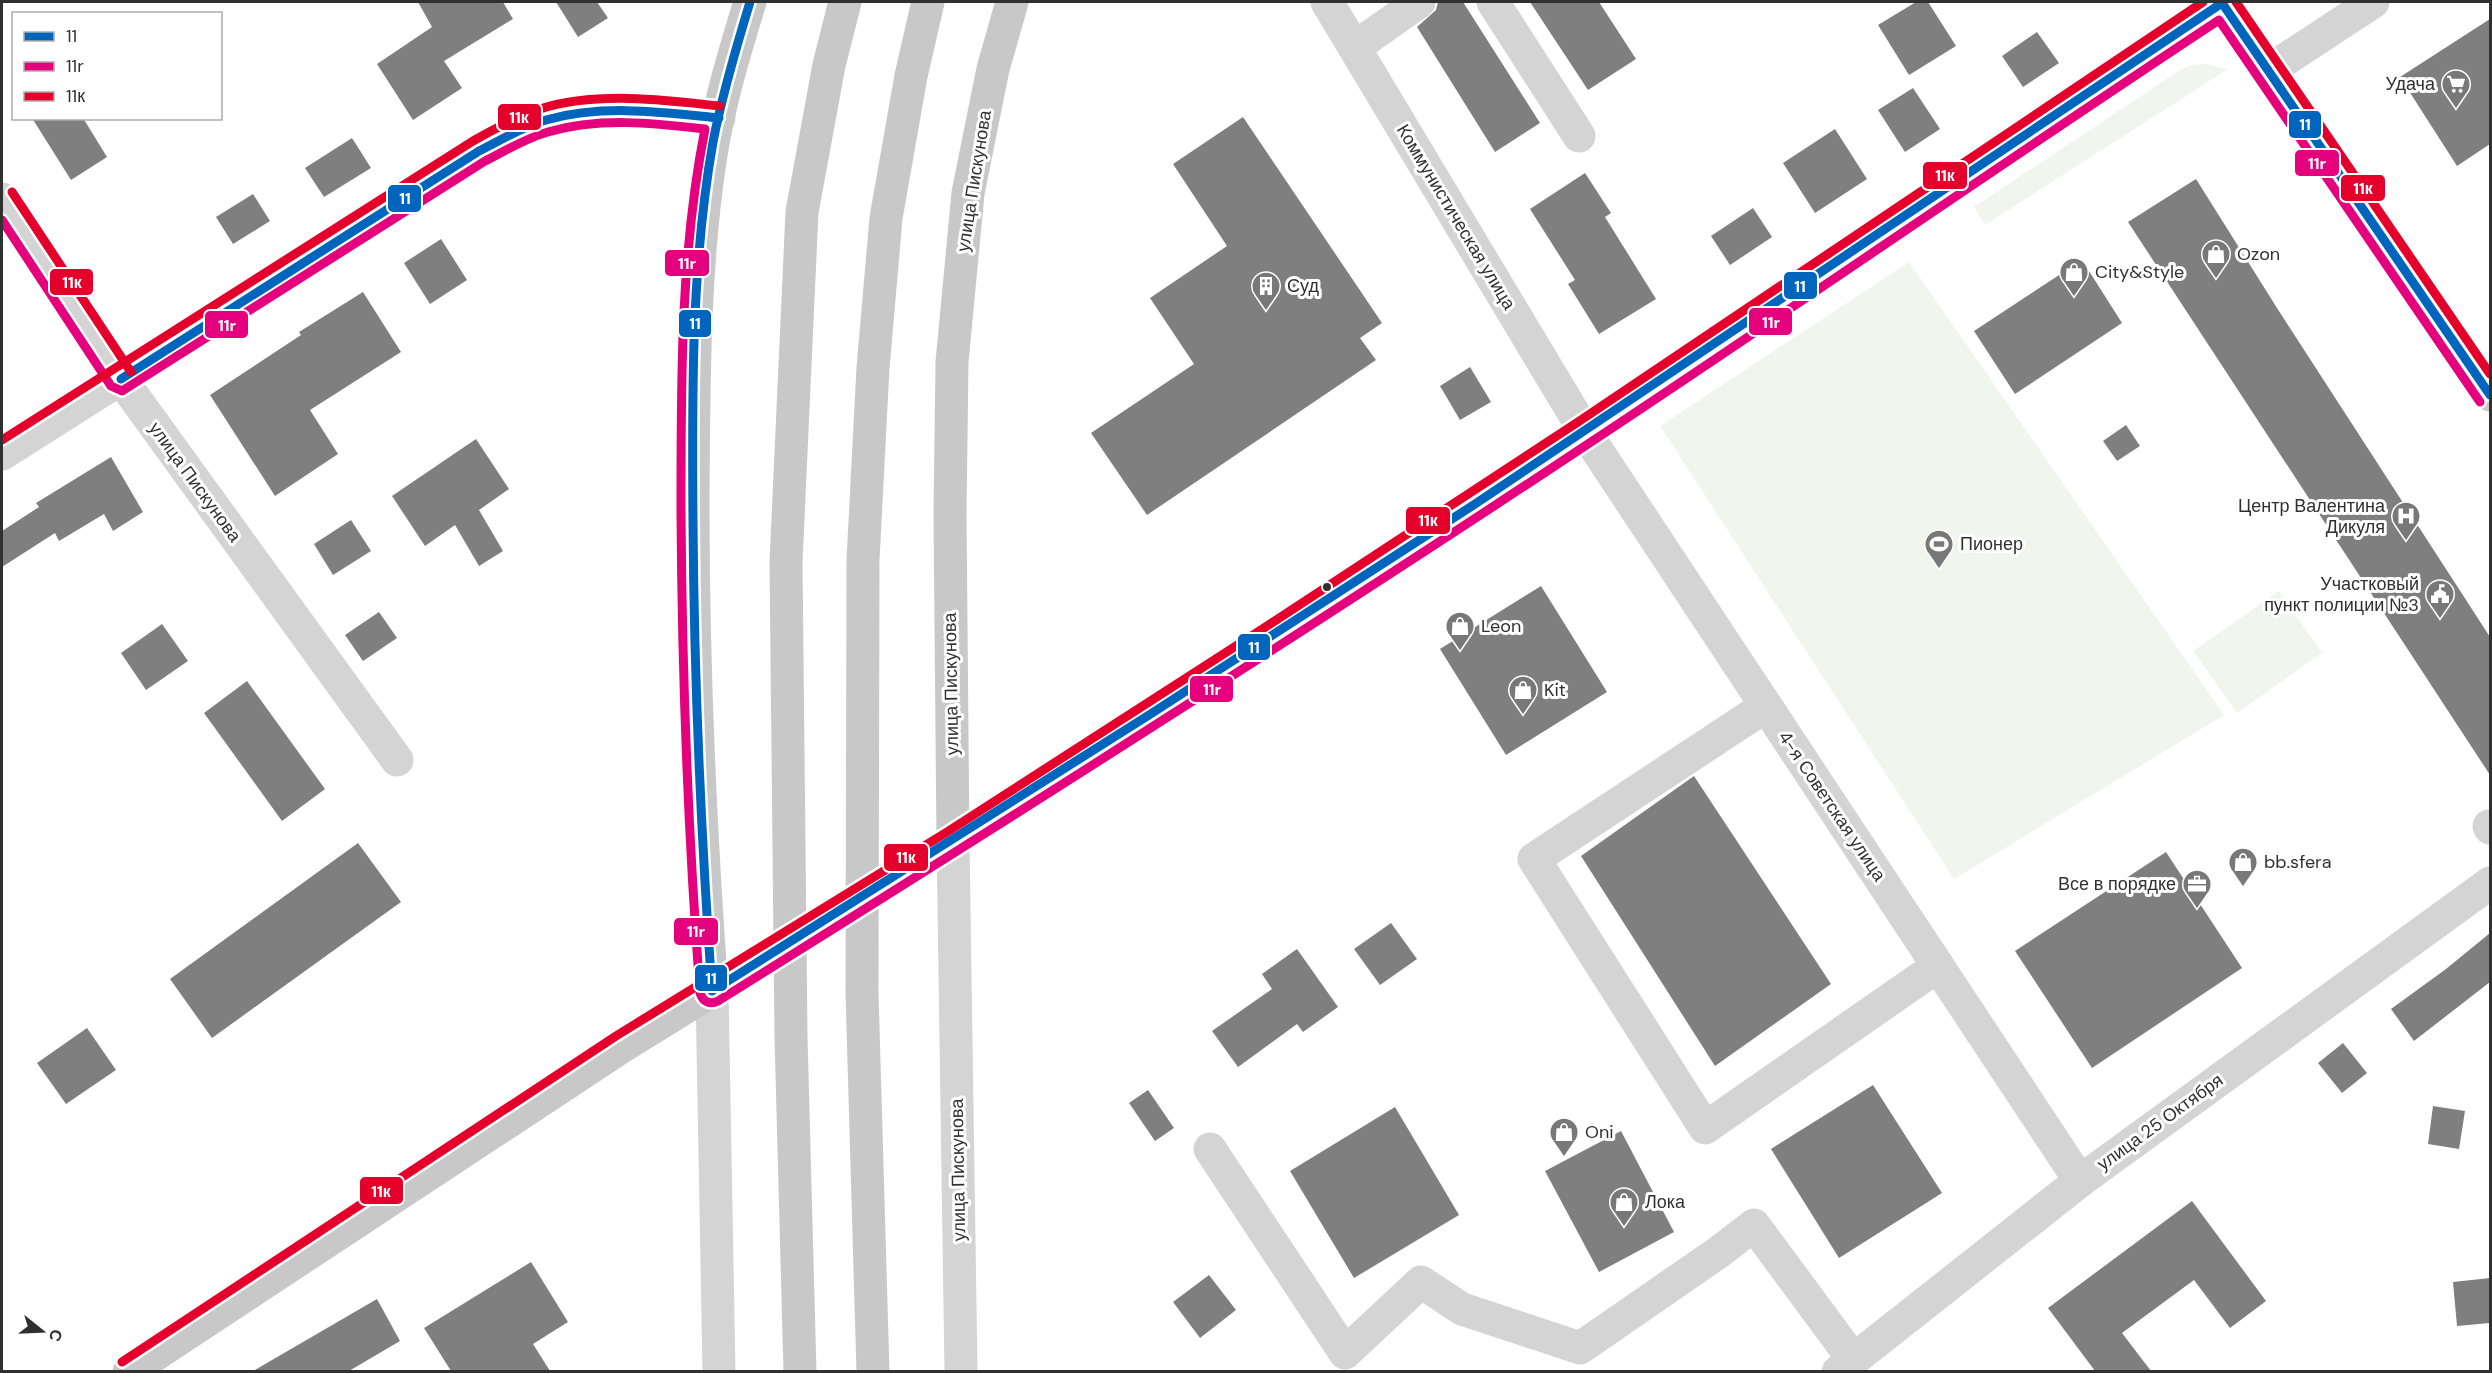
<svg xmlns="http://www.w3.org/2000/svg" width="2492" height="1373" viewBox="0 0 2492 1373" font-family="'DM Sans',sans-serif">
<rect width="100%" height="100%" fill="#fff"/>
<!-- green -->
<g fill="#f0f5ed">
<path d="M 2204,64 L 2228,69 L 1985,225 L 1974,207 L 2180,70 L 2190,65 Z"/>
<path d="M 1909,262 L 2224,715 L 1954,879 L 1660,426 Z"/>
<path d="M 2279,591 L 2322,653 L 2237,713 L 2193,651 Z"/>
</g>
<!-- building -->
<g fill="#7f7f7f">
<path d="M 418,2 L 503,2 L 513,19 L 444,61 L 462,88 L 413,120 L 377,64 L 432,27 Z"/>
<path d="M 556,2 L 597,2 L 608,18 L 578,37 Z"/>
<path d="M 1438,2 L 1463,2 L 1540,123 L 1495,152 L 1417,27 L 1436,10 Z"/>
<path d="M 1530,2 L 1599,2 L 1636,59 L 1588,90 Z"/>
<path d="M 1916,2 L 1928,2 L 1956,46 L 1909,75 L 1878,25 Z"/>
<path d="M 2490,19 L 2490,144 L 2457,166 L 2400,77 Z"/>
<path d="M 2037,32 L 2059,63 L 2023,87 L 2002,56 Z"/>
<path d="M 1913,88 L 1940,129 L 1905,152 L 1878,110 Z"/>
<path d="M 1243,117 L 1382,323 L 1360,338 L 1376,360 L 1147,515 L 1091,433 L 1194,364 L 1150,298 L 1227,246 L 1173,164 Z"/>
<path d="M 32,118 L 83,118 L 107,157 L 71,180 Z"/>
<path d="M 1835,129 L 1867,179 L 1815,213 L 1783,163 Z"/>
<path d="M 352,138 L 371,168 L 324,197 L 305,168 Z"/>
<path d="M 1585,173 L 1611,213 L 1605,217 L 1656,299 L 1599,334 L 1568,284 L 1575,280 L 1530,209 Z"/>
<path d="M 2196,179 L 2277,308 L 2490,637 L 2490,775 L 2128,222 Z"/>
<path d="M 253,194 L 270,221 L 233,244 L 216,217 Z"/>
<path d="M 1753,208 L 1772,237 L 1730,265 L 1711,236 Z"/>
<path d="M 441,239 L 467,280 L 430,304 L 404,263 Z"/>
<path d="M 2082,260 L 2122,323 L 2015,394 L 1974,331 Z"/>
<path d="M 363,292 L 401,352 L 310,410 L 338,454 L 275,496 L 210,395 L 301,335 L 299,332 Z"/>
<path d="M 1470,367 L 1491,402 L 1460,420 L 1440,386 Z"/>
<path d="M 2126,425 L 2140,446 L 2117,461 L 2103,441 Z"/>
<path d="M 476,439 L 509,489 L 479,510 L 503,551 L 479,566 L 455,525 L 425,546 L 392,496 Z"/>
<path d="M 111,457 L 143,512 L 113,531 L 104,514 L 59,541 L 55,533 L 2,567 L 2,531 L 39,507 L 36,503 Z"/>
<path d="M 351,520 L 371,551 L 333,575 L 314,544 Z"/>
<path d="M 1541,586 L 1607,692 L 1506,755 L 1440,649 Z"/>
<path d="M 379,612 L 397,638 L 363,661 L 345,635 Z"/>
<path d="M 162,624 L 188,661 L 146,690 L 121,653 Z"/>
<path d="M 247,681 L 325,789 L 282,821 L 204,713 Z"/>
<path d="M 1694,776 L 1831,984 L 1715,1066 L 1581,856 Z"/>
<path d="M 358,843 L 401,902 L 212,1038 L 170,979 Z"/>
<path d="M 2166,852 L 2242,968 L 2092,1068 L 2015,951 Z"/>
<path d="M 1391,923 L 1417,959 L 1380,985 L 1354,949 Z"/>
<path d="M 2490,933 L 2490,982 L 2414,1041 L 2391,1009 L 2446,969 Z"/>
<path d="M 1297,949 L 1338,1007 L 1303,1032 L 1297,1024 L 1238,1067 L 1212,1031 L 1272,989 L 1262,974 Z"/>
<path d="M 87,1028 L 116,1070 L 66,1104 L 37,1063 Z"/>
<path d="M 2343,1043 L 2367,1073 L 2342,1093 L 2318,1063 Z"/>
<path d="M 1873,1085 L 1942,1193 L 1839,1258 L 1771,1149 Z"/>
<path d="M 1148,1090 L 1174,1128 L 1155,1141 L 1129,1103 Z"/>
<path d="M 2433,1106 L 2465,1111 L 2459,1149 L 2428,1144 Z"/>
<path d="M 1395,1107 L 1459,1215 L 1354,1278 L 1290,1171 Z"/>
<path d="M 1621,1131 L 1674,1232 L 1599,1272 L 1545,1171 Z"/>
<path d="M 2192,1201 L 2266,1301 L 2230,1328 L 2194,1280 L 2122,1333 L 2151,1371 L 2095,1371 L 2048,1308 Z"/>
<path d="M 531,1262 L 568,1322 L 533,1344 L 550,1371 L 451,1371 L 424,1328 Z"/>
<path d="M 1209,1275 L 1236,1310 L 1200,1338 L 1173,1302 Z"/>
<path d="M 2490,1278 L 2490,1323 L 2457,1326 L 2453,1282 Z"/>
<path d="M 377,1299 L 400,1341 L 349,1371 L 253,1371 Z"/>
</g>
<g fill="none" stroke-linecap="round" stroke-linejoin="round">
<!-- minor -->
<g stroke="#d4d4d4" stroke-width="33">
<path d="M 1327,2 L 1585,432 L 2080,1181"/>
<path d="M 1493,2 L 1579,136"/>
<path d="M 1355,47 L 1419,2"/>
<path d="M 2268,71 L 2373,2"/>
<path d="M 2,199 L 121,379 L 397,760"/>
<path d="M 2,454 L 479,151 C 501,140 522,127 546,120 C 602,104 662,112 719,118"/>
<path d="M 1766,706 L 1534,859 L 1705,1128 L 1938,966"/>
<path d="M 2489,826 L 2490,828"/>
<path d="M 953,842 L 961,1372"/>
<path d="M 712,991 L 719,1372"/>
<path d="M 1210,1149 L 1345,1353 L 1421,1282 L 1462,1309 L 1580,1348 L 1719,1252 L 1754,1225 L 1853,1359"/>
<path d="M 1838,1372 L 2080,1181 L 2490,883"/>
</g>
<!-- major -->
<g stroke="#c8c8c8" stroke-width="33">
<path d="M 953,842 L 1274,636 L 1585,432 L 2222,3 L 2490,395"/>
<path d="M 953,842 L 950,513 L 952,362 L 968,193 L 993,69 L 1012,2"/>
<path d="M 129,1372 L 623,1046 L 712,991 C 700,828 693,664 693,501 C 694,388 693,274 710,161 C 718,107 734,54 750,2"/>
<path d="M 800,1372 L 791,1037 L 786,562 L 802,212 L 829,65 L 845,2"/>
<path d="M 873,1372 L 862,993 L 863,560 L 873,368 L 886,218 L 911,76 L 928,2"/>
</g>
<!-- major-bridge -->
<path stroke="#c8c8c8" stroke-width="33" d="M 712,991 L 953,842"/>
<!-- bus-1 casing -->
<g stroke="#fff" stroke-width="14">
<g id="bus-1">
<path d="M 750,2 C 736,48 722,95 713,142 C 691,266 692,396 693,521 C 694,678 701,835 712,991 L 1149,715 L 1475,504 L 2222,3 L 2490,395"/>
<path d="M 121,379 L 479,151 C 501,140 522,127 546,120 C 602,104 662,112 719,118"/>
</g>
</g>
<!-- bus-2 casing -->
<g stroke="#fff" stroke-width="14">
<path id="bus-2" d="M 2,220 L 111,386 L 122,391 L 485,161 C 505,151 526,138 548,132 C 599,117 653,123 705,129 C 680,255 681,384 681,513 C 682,673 688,833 700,993 C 703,1002 710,1005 718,1001 C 1011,818 1303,633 1591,442 C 1801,303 2008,159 2219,20 L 2480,402"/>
</g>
<!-- bus-3 casing -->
<g stroke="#fff" stroke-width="14">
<g id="bus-3">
<path d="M 2236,2 L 2490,374"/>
<path d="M 12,192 L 131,372"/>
<path d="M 2,440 L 473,141 C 494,129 516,117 540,109 C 598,91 661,100 720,106"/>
<path d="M 122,1362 L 616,1036 L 947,832 L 1267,626 L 1578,422 L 2203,2"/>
</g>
</g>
<!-- bus-1 -->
<use href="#bus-1" stroke="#0065bd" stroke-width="9"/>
<!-- bus-2 -->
<use href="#bus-2" stroke="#e5007d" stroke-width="9"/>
<!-- bus-3 -->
<use href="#bus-3" stroke="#e4002b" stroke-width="9"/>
</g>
<!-- icons -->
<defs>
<g id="supermarket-pin" transform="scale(1.5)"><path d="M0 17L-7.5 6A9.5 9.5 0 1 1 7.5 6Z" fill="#787878" stroke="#fff"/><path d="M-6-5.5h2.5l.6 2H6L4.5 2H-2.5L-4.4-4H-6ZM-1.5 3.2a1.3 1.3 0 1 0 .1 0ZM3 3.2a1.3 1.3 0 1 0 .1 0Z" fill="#fff"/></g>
<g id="shop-pin" transform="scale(1.5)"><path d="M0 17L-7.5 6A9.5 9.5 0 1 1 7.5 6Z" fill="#787878" stroke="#fff"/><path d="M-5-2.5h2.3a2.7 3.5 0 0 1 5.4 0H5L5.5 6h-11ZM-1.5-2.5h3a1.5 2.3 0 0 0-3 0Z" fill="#fff"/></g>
<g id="building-pin" transform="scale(1.5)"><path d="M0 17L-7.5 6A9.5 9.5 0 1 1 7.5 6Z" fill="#787878" stroke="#fff"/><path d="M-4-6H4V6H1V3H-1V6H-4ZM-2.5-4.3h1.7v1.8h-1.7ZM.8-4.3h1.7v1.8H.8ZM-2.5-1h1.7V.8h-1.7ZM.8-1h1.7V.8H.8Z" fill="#fff"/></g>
<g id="hospital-pin" transform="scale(1.5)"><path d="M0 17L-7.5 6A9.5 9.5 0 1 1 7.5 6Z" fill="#787878" stroke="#fff"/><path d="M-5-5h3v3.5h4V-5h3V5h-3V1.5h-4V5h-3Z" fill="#fff"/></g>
<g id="stadium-pin" transform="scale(1.5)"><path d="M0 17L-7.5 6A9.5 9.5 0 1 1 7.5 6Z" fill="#787878" stroke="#fff"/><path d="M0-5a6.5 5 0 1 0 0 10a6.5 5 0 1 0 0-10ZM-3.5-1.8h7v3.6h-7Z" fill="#fff"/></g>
<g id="civic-pin" transform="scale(1.5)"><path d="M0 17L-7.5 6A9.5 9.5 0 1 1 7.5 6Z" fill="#787878" stroke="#fff"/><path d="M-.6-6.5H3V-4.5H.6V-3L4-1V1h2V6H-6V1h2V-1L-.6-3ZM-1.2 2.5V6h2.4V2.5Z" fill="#fff"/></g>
<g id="office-pin" transform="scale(1.5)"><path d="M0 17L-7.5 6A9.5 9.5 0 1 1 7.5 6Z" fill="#787878" stroke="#fff"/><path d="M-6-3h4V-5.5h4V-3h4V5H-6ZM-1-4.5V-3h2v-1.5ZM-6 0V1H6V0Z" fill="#fff"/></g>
</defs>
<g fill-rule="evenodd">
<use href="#supermarket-pin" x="2456" y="84"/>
<use href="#shop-pin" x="2216" y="254"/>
<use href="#shop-pin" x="2074" y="272"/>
<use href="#building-pin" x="1266" y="286"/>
<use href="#hospital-pin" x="2406" y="516"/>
<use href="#stadium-pin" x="1939" y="544"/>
<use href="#civic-pin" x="2440" y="594"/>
<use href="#shop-pin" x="1460" y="626"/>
<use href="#shop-pin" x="1523" y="690"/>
<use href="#shop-pin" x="2243" y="862"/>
<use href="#office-pin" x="2197" y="884"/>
<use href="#shop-pin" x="1564" y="1132"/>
<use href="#shop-pin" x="1624" y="1202"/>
</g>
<!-- markers -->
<circle fill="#303030" stroke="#fff" stroke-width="2" cx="1327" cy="587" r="5"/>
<g text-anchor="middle" stroke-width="6" stroke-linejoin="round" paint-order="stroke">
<!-- poi labels -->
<g font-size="18" fill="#303030" stroke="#fff" text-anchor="start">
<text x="2435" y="90" text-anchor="end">Удача</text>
<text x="2237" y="260">Ozon</text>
<text x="2095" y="278">City&amp;Style</text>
<text x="1287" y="292">Суд</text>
<text x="2385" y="512" text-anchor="end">Центр Валентина<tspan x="2385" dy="21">Дикуля</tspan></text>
<text x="1960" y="550">Пионер</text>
<text x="2419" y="590" text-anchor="end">Участковый<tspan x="2419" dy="21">пункт полиции №3</tspan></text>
<text x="1481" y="632">Leon</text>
<text x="1544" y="696">Kit</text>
<text x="2264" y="868">bb.sfera</text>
<text x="2176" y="890" text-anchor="end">Все в порядке</text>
<text x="1585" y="1138">Oni</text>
<text x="1645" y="1208">Лока</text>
</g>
<!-- street labels -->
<g font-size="18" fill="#303030" stroke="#fff">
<text transform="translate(974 181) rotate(-81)" y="6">улица Пискунова</text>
<text transform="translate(1456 217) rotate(59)" y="6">Коммунистическая улица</text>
<text transform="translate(195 482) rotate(54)" y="6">улица Пискунова</text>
<text transform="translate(951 684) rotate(-91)" y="6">улица Пискунова</text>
<text transform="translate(1832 806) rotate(56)" y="6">4-я Советская улица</text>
<text transform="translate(2160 1122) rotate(-36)" y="6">улица 25 Октября</text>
<text transform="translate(958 1170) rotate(-91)" y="6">улица Пискунова</text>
</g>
</g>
<g stroke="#fff" stroke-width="2">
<rect x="497" y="103" width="45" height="28" rx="6" fill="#e4002b"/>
<rect x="2288" y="110" width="34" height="29" rx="6" fill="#0065bd"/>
<rect x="2294" y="149" width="46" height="28" rx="6" fill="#e5007d"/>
<rect x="1922" y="161" width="46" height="29" rx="6" fill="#e4002b"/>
<rect x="2340" y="174" width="46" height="28" rx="6" fill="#e4002b"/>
<rect x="387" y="184" width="35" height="29" rx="6" fill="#0065bd"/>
<rect x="664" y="249" width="46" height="28" rx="6" fill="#e5007d"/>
<rect x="49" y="268" width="45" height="28" rx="6" fill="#e4002b"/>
<rect x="1783" y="271" width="35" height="29" rx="6" fill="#0065bd"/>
<rect x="1748" y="307" width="45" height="29" rx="6" fill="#e5007d"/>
<rect x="678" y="309" width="34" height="29" rx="6" fill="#0065bd"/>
<rect x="204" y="310" width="45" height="29" rx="6" fill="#e5007d"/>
<rect x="1405" y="506" width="46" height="29" rx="6" fill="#e4002b"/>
<rect x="1237" y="633" width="34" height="28" rx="6" fill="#0065bd"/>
<rect x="1189" y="675" width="45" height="28" rx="6" fill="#e5007d"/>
<rect x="883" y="843" width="46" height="29" rx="6" fill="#e4002b"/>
<rect x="673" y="917" width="46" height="29" rx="6" fill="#e5007d"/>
<rect x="694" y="964" width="34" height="28" rx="6" fill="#0065bd"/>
<rect x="359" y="1176" width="45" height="29" rx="6" fill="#e4002b"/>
</g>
<g font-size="16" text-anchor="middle" font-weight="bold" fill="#fff">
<text x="519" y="123">11к</text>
<text x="2305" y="130">11</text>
<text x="2317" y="169">11r</text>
<text x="1945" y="181">11к</text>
<text x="2363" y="194">11к</text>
<text x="405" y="204">11</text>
<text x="687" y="269">11r</text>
<text x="72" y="288">11к</text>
<text x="1800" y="292">11</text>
<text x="1771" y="328">11r</text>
<text x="695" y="329">11</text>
<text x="227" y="331">11r</text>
<text x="1428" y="526">11к</text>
<text x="1254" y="653">11</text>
<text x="1212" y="695">11r</text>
<text x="906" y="863">11к</text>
<text x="696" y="937">11r</text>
<text x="711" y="984">11</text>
<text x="381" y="1197">11к</text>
</g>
<!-- border -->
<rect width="2492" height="1373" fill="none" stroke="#303030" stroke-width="6"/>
<!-- legend -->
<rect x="12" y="12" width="210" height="108" fill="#ffffff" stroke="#acacac" stroke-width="1.5"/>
<rect x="24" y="32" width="30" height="9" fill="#0065bd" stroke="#acacac" stroke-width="1.5"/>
<text x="66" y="42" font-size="18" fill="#303030">11</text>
<rect x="24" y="62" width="30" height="9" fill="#e5007d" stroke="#acacac" stroke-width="1.5"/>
<text x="66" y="72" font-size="18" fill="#303030">11r</text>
<rect x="24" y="92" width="30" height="9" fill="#e4002b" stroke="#acacac" stroke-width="1.5"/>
<text x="66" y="102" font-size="18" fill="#303030">11к</text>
<!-- north arrow -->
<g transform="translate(42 1331) rotate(108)" stroke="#ffffff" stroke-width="4.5" paint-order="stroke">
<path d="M0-4.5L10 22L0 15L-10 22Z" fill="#303030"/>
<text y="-9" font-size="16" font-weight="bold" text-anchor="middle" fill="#303030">С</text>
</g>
</svg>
